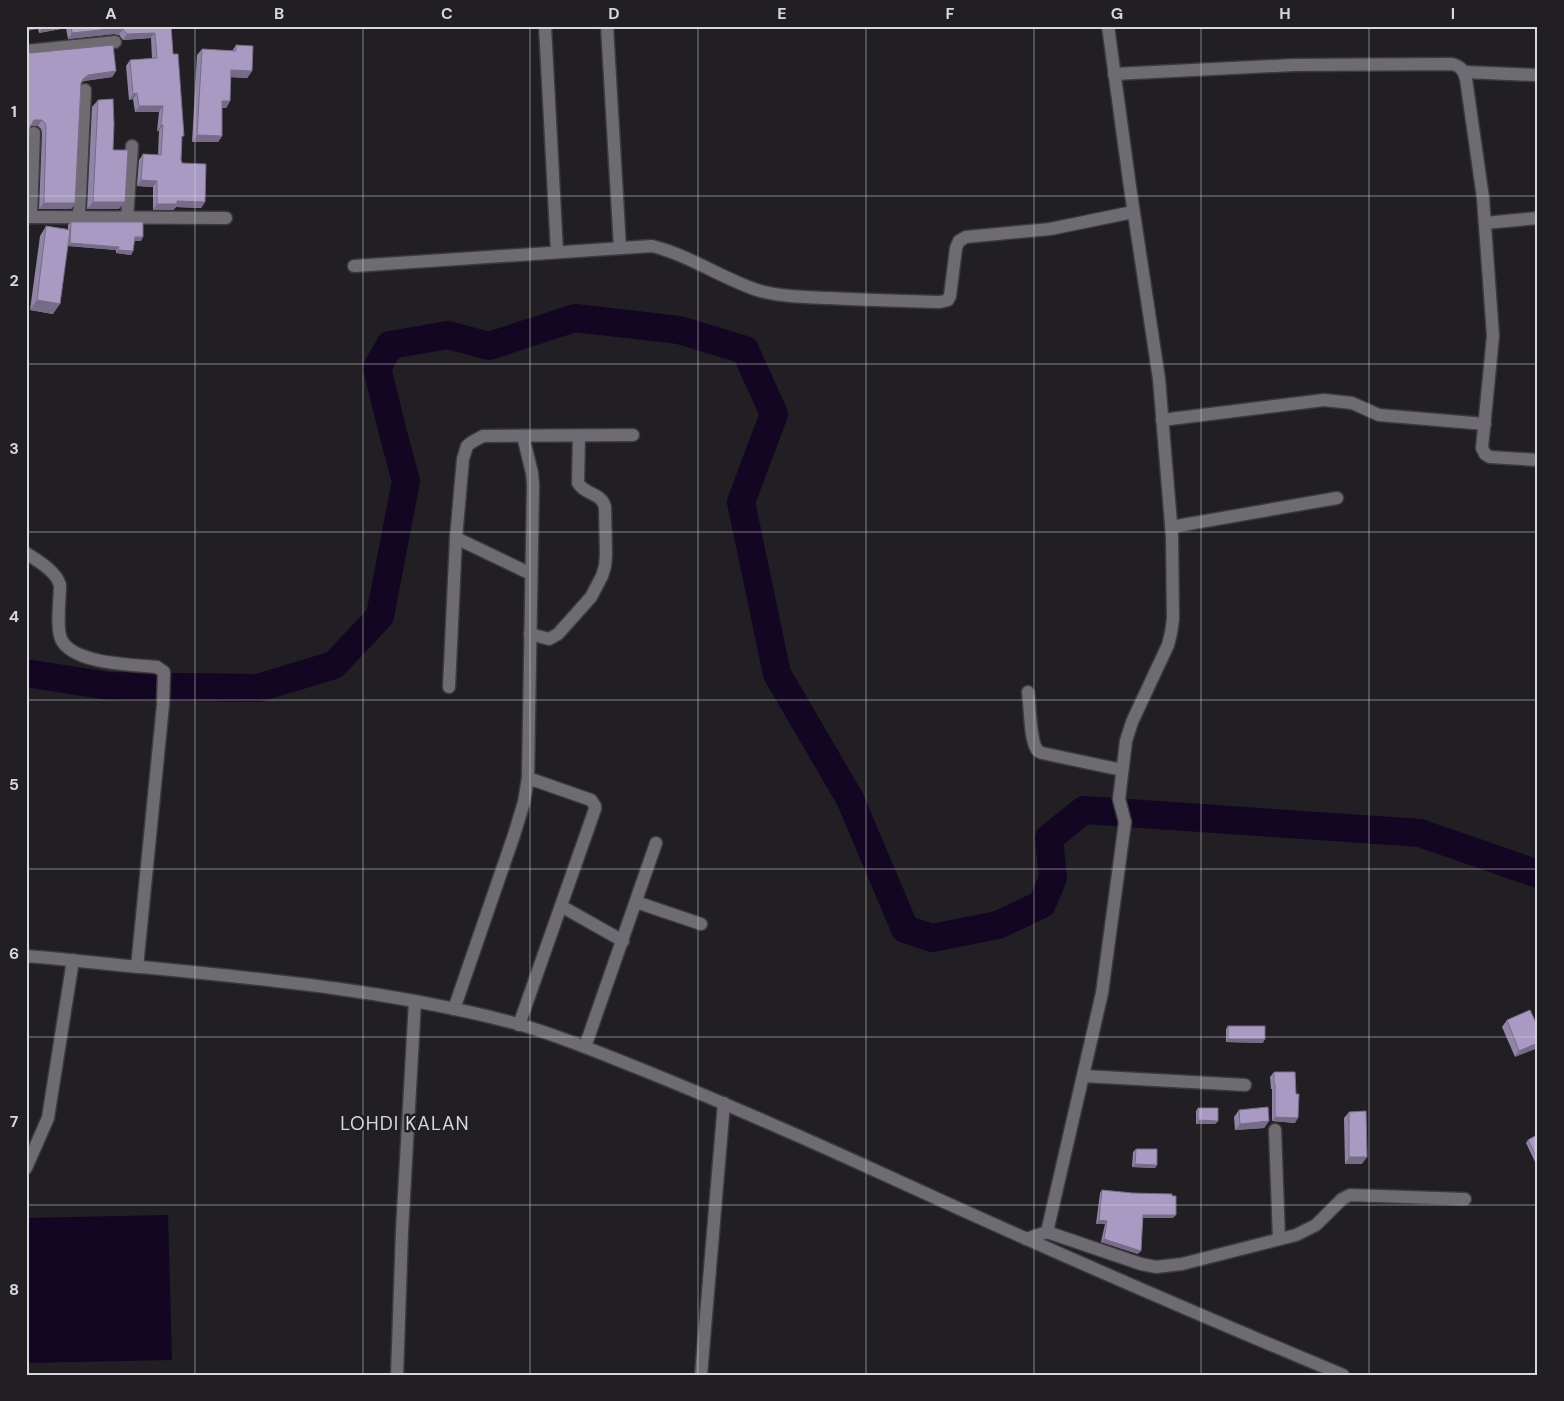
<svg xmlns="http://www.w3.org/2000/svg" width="1564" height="1401" viewBox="0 0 1564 1401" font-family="'DM Sans',sans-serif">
<rect width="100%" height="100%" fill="#211f24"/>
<!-- water -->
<path fill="#120622" d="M 168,1215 L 172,1360 L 26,1363 L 26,1218 Z"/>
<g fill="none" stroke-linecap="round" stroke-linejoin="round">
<!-- river -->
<path stroke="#120622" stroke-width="28" d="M 26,673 L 108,686 L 258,688 L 334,665 L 380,616 L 406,481 L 393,433 L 377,368 L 390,345 L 448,335 L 489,346 L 575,318 L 679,330 L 745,350 L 774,414 L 741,502 L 777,674 L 850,799 L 905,929 L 932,938 L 998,925 L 1042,904 L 1053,878 L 1049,838 L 1084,810 L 1420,833 L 1538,874"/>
<!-- street casing -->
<g stroke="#3b3a3e" stroke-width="15">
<g id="street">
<path d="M 545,26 L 557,252"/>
<path d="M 607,26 L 620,248"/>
<path d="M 26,51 L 115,42"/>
<path d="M 1464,72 L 1535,75"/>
<path d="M 1114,74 L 1294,65 L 1452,64 C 1461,66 1464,71 1466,79 L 1483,198 L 1492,322 L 1493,336 L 1482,448 L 1485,454 L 1490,457 L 1538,460"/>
<path d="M 79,216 L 85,90"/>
<path d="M 26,217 L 226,218"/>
<path d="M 31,217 L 34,133"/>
<path d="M 127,218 L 132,146"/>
<path d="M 1485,223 L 1538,218"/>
<path d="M 354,266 L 652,246 C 689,255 721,278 757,290 C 780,297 805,297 829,298 C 866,300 903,301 940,302 L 948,300 L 950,296 L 956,248 L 959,241 L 966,237 L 1050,229 L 1133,212"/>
<path d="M 1162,420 L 1324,400 L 1352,403 L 1379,415 L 1485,424"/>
<path d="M 1171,527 L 1337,498"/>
<path d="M 456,538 L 531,574"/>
<path d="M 26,553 C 38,561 56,571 60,585 C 60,600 56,626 61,639 C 72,664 134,665 157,667 L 164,672 L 163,705 L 137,967"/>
<path d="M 530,634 L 549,639 L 558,634 L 591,597 L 602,576 L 605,566 L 606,555 L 605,507 C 602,493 585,495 578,483 L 579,436"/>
<path d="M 449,687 L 456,538 L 463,459 L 467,446 L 472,442 L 483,436 L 633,435"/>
<path d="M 1028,692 C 1030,705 1030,738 1036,748 C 1037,751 1039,752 1042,753 L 1122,770"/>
<path d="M 636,902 L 701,924"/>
<path d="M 561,906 L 623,941"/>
<path d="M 454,1009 L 514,835 L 524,802 L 528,778 L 533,485 L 532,473 L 523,436"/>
<path d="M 519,1025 L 595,809 L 595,806 L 591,800 L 528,778"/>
<path d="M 585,1047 L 656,843"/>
<path d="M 1084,1076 L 1245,1085"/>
<path d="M 1275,1130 L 1279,1239"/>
<path d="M 26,1168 L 48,1118 L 73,960"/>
<path d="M 1047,1232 L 1141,1264 L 1156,1267 L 1182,1264 L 1296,1235 L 1316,1225 L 1342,1199 L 1350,1195 L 1465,1199"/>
<path d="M 1026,1239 L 1047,1232 L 1102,993 L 1125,822 L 1119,799 L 1126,741 L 1132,722 L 1168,645 L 1171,633 L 1173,619 L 1172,536 L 1159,379 L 1130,187 L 1108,26"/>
<path d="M 397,1375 L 402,1231 L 415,1001"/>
<path d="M 701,1375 L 724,1103"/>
</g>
</g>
<!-- secondary casing -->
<g stroke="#3b3a3e" stroke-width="15">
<path id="secondary" d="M 26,956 C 68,959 110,965 152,968 C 275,980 398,992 518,1024 C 561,1036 602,1054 643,1070 C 727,1104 811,1141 894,1179 C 1042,1247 1192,1312 1343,1375"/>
</g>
<!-- street -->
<use href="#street" stroke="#6e6c72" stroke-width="12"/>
<!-- secondary -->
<use href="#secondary" stroke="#6e6c72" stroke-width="12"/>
</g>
<!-- wall -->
<g fill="#9084a7">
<path d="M 26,26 L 171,26 L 173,54 L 182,139 L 181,160 L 205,202 L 201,208 L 176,207 L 173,210 L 153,210 L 153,187 L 137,186 L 139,160 L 143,154 L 158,155 L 159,131 L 157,131 L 159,112 L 135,112 L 133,99 L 129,100 L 126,66 L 130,60 L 152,59 L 151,38 L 123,40 L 119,35 L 114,34 L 68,39 L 66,28 L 39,33 L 38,29 Z"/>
<path d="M 236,45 L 252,71 L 247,78 L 231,77 L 230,101 L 226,108 L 222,108 L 222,136 L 218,142 L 192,142 L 197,55 L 202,49 L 232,51 Z"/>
<path d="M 26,52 L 116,71 L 112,77 L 84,81 L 81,83 L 75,203 L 71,209 L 39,209 L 42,133 L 41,129 L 38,126 L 30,126 L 30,127 L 27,202 L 26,204 Z"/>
<path d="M 98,100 L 113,150 L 119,209 L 87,209 L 92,107 Z"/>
<path d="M 71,222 L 141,241 L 134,241 L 133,251 L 131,255 L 116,253 L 116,250 L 68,246 L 53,314 L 30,310 L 40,236 L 46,226 L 68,229 L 68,225 Z"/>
<path d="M 1507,1020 L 1538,1027 L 1515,1057 L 1502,1027 Z"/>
<path d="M 1228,1026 L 1263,1043 L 1226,1042 L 1226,1029 Z"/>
<path d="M 1274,1072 L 1296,1094 L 1295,1123 L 1272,1121 L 1272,1089 L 1271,1089 L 1270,1077 Z"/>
<path d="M 1198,1108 L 1218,1121 L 1215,1124 L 1196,1124 L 1196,1111 Z"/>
<path d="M 1239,1110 L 1269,1121 L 1264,1128 L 1235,1130 L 1234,1117 Z"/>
<path d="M 1349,1112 L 1362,1164 L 1345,1164 L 1344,1118 Z"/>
<path d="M 1528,1140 L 1538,1140 L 1538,1168 L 1526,1143 Z"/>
<path d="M 1136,1149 L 1157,1165 L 1155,1168 L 1132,1167 L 1133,1152 Z"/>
<path d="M 1102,1190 L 1173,1218 L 1143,1218 L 1138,1254 L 1101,1242 L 1105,1224 L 1096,1224 L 1100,1193 Z"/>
</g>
<!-- shaded-wall -->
<g fill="#766c88">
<path d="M 26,26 L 40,26 L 38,29 L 26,31 Z"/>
<path d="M 49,26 L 68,26 L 66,28 L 39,33 L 43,27 Z"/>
<path d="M 118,28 L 123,29 L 119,35 L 114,34 L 68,39 L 72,33 Z"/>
<path d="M 155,33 L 151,38 L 123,40 L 127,34 Z"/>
<path d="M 231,70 L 252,71 L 247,78 L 226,77 Z"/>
<path d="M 116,71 L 112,77 L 84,81 L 78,85 L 83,79 L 88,75 Z"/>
<path d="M 137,93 L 133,99 L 129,100 L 133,94 Z"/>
<path d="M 222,101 L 230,101 L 226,108 L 217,108 Z"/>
<path d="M 139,106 L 163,106 L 159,112 L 135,112 Z"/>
<path d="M 34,120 L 42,120 L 38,126 L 30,126 Z"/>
<path d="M 161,125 L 163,125 L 159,131 L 157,131 Z"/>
<path d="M 197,135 L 222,136 L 218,142 L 192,142 Z"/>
<path d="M 141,180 L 157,181 L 153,187 L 137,186 Z"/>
<path d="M 177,201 L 205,202 L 201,208 L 176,207 L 173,210 L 153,210 L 157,204 Z"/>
<path d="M 93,202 L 125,202 L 119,209 L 87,209 Z"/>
<path d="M 44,203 L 75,203 L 71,209 L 39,209 Z"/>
<path d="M 135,237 L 143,237 L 141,241 L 132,241 Z"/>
<path d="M 70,243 L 119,247 L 116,250 L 68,246 Z"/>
<path d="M 118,250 L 133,251 L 131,255 L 116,253 Z"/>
<path d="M 37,300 L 60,304 L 53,314 L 30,310 Z"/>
<path d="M 1228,1039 L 1265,1039 L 1263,1043 L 1226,1042 Z"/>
<path d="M 1538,1043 L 1538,1048 L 1515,1057 L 1519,1051 Z"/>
<path d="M 1275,1117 L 1298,1118 L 1295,1123 L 1272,1121 Z"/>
<path d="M 1198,1120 L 1218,1121 L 1215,1124 L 1196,1124 Z"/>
<path d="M 1269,1121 L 1264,1128 L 1235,1130 L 1240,1124 Z"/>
<path d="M 1349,1157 L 1367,1157 L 1362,1164 L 1345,1164 Z"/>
<path d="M 1135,1164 L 1157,1165 L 1155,1168 L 1132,1167 Z"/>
<path d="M 1143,1215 L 1176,1215 L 1173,1218 L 1141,1218 Z"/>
<path d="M 1099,1220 L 1107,1221 L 1105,1224 L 1096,1224 Z"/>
<path d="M 1104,1239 L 1141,1251 L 1138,1254 L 1101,1242 Z"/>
</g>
<!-- building -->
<g fill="#a89ac2" stroke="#766c88">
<path d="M 71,26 L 171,26 L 173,54 L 178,54 L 184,136 L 182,136 L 181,160 L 182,163 L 206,164 L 205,202 L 177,201 L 177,204 L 157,204 L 157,181 L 141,180 L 143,154 L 161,155 L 163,125 L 161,125 L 163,106 L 139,106 L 137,93 L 133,94 L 130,60 L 157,58 L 155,33 L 127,34 L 123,29 L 118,28 L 72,33 Z"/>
<path d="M 113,45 L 116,71 L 88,75 L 83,79 L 81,83 L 75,203 L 44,203 L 46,127 L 45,123 L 42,120 L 34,120 L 30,127 L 27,202 L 26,202 L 26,52 L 31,53 Z"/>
<path d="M 236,45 L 253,46 L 252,71 L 231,70 L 230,101 L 222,101 L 222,136 L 197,135 L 202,49 L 236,51 Z"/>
<path d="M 113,99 L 114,124 L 113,150 L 128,150 L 125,202 L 93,202 L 98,100 Z"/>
<path d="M 71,222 L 143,222 L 143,237 L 135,237 L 133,251 L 118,250 L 119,247 L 70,243 Z"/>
<path d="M 46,226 L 70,230 L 60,304 L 37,300 Z"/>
<path d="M 1530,1010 L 1538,1027 L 1538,1043 L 1519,1051 L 1507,1020 Z"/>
<rect x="1228" y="1026" width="37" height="13"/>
<path d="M 1274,1072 L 1295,1072 L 1296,1094 L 1299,1094 L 1298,1118 L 1275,1117 L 1275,1084 L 1274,1084 Z"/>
<path d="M 1268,1107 L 1269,1121 L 1240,1124 L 1239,1110 Z"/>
<path d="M 1198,1108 L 1218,1108 L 1218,1121 L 1198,1120 Z"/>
<path d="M 1366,1111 L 1367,1157 L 1349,1157 L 1349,1112 Z"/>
<path d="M 1535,1136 L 1538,1140 L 1538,1160 L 1528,1140 Z"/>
<path d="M 1136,1149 L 1157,1149 L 1157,1165 L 1135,1164 Z"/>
<path d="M 1102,1190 L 1132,1193 L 1172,1194 L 1172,1196 L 1176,1196 L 1176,1215 L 1143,1215 L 1141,1251 L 1104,1239 L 1107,1221 L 1099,1220 Z"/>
</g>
<!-- grid -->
<path fill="none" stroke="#d8d7db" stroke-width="1" stroke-opacity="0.55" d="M 195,26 L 195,1375M 363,26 L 363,1375M 530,26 L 530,1375M 698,26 L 698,1375M 866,26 L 866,1375M 1034,26 L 1034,1375M 1201,26 L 1201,1375M 1369,26 L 1369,1375M 26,196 L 1538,196M 26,364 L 1538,364M 26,532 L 1538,532M 26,700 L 1538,700M 26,869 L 1538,869M 26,1037 L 1538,1037M 26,1205 L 1538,1205"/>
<g text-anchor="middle" stroke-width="5" stroke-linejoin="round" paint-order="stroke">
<!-- quarter labels -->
<g font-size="19" letter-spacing="1" fill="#d8d7db" stroke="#211f24">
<text x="405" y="1130">LOHDI KALAN</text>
</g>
</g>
<!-- border -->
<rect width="1564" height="1401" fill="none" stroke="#211f24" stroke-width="55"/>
<rect x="28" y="28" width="1508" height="1346" fill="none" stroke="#d8d7db" stroke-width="2"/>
<g font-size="16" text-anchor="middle" font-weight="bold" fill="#d8d7db">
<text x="111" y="19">A</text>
<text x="279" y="19">B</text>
<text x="447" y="19">C</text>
<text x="614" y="19">D</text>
<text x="782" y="19">E</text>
<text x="950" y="19">F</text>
<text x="1117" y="19">G</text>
<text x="1285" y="19">H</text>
<text x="1453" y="19">I</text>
<text x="14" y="117">1</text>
<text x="14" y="286">2</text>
<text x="14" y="454">3</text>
<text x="14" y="622">4</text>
<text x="14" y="790">5</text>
<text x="14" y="959">6</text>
<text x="14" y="1127">7</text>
<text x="14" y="1295">8</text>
</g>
</svg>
